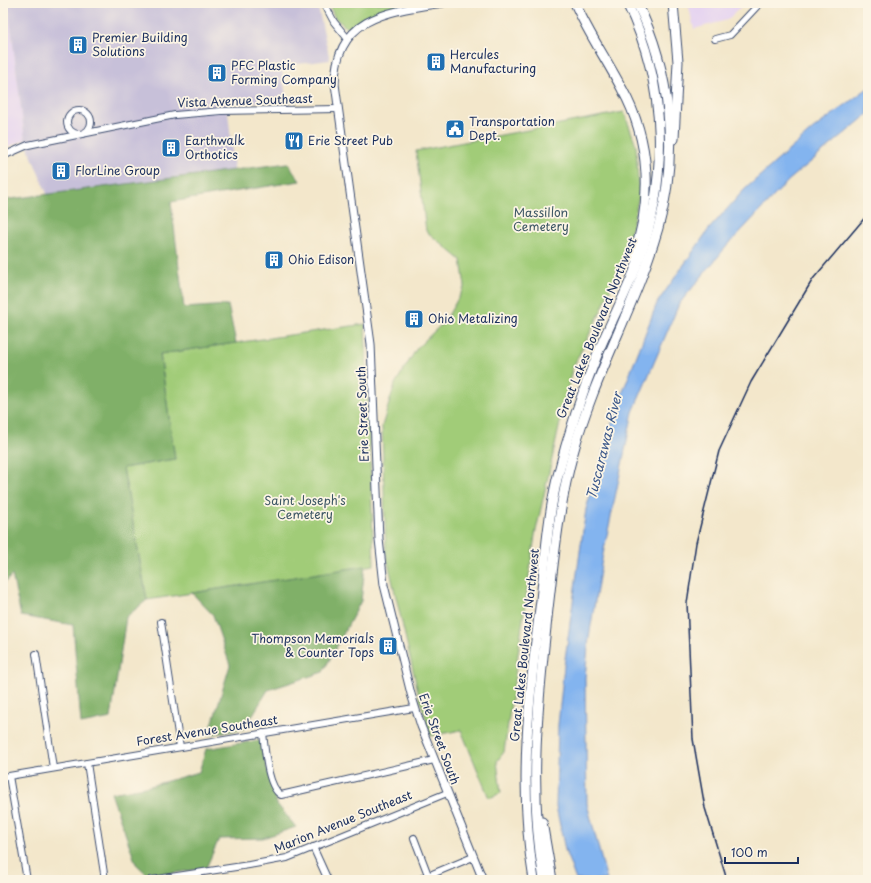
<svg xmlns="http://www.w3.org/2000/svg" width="871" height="883" viewBox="0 0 871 883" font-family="'Playpen Sans',sans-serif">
<rect width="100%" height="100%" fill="#fcf5e5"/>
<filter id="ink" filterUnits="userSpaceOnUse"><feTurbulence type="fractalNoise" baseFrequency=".025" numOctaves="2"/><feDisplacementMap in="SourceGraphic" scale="8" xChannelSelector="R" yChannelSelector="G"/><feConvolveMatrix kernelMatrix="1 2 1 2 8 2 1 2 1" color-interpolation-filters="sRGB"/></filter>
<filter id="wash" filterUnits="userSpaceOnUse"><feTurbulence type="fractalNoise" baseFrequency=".012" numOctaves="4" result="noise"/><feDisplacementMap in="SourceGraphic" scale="16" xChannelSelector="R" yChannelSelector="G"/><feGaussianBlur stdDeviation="0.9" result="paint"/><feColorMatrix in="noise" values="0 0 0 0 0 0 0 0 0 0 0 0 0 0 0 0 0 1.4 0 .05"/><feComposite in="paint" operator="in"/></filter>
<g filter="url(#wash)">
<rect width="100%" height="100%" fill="#f3e7cb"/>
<!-- built -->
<g fill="#e5d3f1">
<path d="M 3,3 L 8,3 L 25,140 L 3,149 Z"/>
<path d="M 688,3 L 745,3 L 727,20 L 694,29 Z"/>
</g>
<!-- industrial -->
<path fill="#c7c0d9" d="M 8,3 L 317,3 L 330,60 L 281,66 L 287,102 L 227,102 L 234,170 L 47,194 L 25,140 Z"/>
<!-- green -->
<g fill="#a1cc78" stroke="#5e7e6b">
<path d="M 328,3 L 421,3 C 405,6 389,7 374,14 C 364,18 357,27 347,28 L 335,18 Z"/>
<path d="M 624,112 L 636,145 L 639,196 L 626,253 L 600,313 L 572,369 L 535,535 L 504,752 L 497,761 L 501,793 L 489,798 L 461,730 L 431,736 L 419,696 L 386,554 L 382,426 L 395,384 L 417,348 L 445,321 L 465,286 L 461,260 L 426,231 L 416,151 Z"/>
<path d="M 365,324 L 374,565 L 147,600 L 123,468 L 175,459 L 160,354 Z"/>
</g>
<!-- forest -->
<g fill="#80b068" stroke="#4e7063">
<path d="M 288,163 L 300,181 L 171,202 L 184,308 L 228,305 L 236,343 L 160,354 L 175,459 L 123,468 L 147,600 L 126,617 L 111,718 L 81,724 L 73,625 L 21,616 L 12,575 L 3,585 L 3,200 Z"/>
<path d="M 365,566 L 361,601 L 323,672 L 268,690 L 244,729 L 209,735 L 230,665 L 213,615 L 192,593 Z"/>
<path d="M 259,740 L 277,804 L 296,827 L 263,838 L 219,839 L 206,868 L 150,877 L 136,864 L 111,793 L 150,786 L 199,772 L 206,749 Z"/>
</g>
<!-- water -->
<path fill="#83b4ef" stroke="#4f72a6" d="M 868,88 L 868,114 L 789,180 L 726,247 L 679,304 L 633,412 L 602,559 L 589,637 L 585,678 L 587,804 L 607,880 L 576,880 L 565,850 L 556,806 L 558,725 L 564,666 L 586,509 L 617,407 L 657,303 L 709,229 L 744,190 L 813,129 Z"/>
</g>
<g filter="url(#ink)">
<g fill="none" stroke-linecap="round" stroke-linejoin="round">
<!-- minor casing -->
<g stroke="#3b4b6e" stroke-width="8">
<g id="minor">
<path d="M 324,3 L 334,22 L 348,39"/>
<path d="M 715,39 L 730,35 L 760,3"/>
<circle cx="79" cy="122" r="12"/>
<path d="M 3,156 L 28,145 L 175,115 L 221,111 L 338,109"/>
<path d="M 161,622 L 180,747"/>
<path d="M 36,654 L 53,768"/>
<path d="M 263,733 C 265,748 267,787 281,795 L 434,760"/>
<path d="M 87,763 L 105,880"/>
<path d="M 9,776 L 27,880"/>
<path d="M 3,777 L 414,708"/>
<path d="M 414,838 L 430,880"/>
<path d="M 313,847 L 328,880"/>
<path d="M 151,880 L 249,865 L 287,858 L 447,793"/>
<path d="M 418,880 L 473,857"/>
</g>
</g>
<!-- major casing -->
<g stroke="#3b4b6e" stroke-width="9">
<path id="major" d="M 443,3 C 390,11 335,16 335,84 L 371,344 L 379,539 L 384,585 L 411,694 L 421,726 L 483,880"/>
</g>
<!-- highway casing -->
<g stroke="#3b4b6e" stroke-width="11">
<g id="highway">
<path d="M 575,3 C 588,33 607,60 622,89 C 651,141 653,202 633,257"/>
<path d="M 673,3 L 678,62 L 674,139"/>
<path d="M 542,822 L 552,880"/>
<path d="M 534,880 C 518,787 529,693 541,600 C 545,560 548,518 557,479 C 568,435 582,392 599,350 C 611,322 625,295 636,267 C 670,182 667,85 627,3"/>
<path d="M 544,880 C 528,789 538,700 548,609 C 554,557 559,504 573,453 C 594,375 636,305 658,228 C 679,155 671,71 637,3"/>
</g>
</g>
<!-- minor -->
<use href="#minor" stroke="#fff" stroke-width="6"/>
<!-- major -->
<use href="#major" stroke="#fff" stroke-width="7"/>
<!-- highway -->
<use href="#highway" stroke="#fff" stroke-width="9"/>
<!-- rail -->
<path stroke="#1b2f5e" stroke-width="1.5" d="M 727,880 L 705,808 L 693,739 L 687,603 L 696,543 L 719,451 L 751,382 L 813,279 L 868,214"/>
</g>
</g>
<!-- icons -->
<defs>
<g id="building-square" transform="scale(1)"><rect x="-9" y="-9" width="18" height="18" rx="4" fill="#1f6fb2" stroke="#fcf5e5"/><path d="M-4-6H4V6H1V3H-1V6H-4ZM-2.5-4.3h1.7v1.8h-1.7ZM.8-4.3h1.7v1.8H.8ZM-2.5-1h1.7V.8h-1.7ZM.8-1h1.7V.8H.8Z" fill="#fff"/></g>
<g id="civic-square" transform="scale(1)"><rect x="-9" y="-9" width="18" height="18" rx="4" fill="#1f6fb2" stroke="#fcf5e5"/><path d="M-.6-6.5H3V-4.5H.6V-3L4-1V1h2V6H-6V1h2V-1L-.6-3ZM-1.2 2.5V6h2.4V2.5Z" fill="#fff"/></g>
<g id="restaurant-square" transform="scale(1)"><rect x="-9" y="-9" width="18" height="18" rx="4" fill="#1f6fb2" stroke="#fcf5e5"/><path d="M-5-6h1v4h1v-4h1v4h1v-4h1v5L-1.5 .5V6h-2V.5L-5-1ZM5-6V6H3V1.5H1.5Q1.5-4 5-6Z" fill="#fff"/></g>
</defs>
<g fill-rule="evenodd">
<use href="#building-square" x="78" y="45"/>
<use href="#building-square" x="436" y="62"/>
<use href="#building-square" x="217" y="73"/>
<use href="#civic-square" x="455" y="129"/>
<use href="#restaurant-square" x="294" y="141"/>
<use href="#building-square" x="171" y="148"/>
<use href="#building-square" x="61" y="171"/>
<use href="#building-square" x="274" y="260"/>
<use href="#building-square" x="414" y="319"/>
<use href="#building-square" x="388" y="646"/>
</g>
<g text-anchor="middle" stroke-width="3.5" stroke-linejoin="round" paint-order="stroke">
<!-- poi labels -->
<g font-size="12" fill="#1b2f5e" stroke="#fcf5e5" text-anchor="start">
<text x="92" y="42">Premier Building<tspan x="92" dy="14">Solutions</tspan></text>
<text x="450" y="59">Hercules<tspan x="450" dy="14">Manufacturing</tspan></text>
<text x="231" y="70">PFC Plastic<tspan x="231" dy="14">Forming Company</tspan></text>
<text x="469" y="126">Transportation<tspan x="469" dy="14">Dept.</tspan></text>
<text x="185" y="145">Earthwalk<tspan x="185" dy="14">Orthotics</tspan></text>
<text x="308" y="145">Erie Street Pub</text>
<text x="75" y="175">FlorLine Group</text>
<text x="288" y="264">Ohio Edison</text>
<text x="428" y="323">Ohio Metalizing</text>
<text x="374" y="643" text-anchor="end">Thompson Memorials<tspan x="374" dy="14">&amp; Counter Tops</tspan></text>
</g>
<!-- street labels -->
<g font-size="12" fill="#1b2f5e" stroke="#fcf5e5">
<text transform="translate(245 101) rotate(-2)" y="4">Vista Avenue Southeast</text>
<text transform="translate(597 328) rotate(-68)" y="4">Great Lakes Boulevard Northwest</text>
<text transform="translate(363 414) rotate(-92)" y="4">Erie Street South</text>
<text transform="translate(525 645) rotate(-84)" y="4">Great Lakes Boulevard Northwest</text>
<text transform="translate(207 731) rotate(-9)" y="4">Forest Avenue Southeast</text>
<text transform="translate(439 739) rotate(70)" y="4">Erie Street South</text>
<text transform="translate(343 822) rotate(-22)" y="4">Marion Avenue Southeast</text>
</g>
<!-- park labels -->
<g font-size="12" fill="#3c5664" stroke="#fcf5e5">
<text x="541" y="217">Massillon<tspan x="541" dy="14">Cemetery</tspan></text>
<text x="305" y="505">Saint Joseph's<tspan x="305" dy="14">Cemetery</tspan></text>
</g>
<!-- water labels -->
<g font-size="13" font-style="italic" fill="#3a578a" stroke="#fcf5e5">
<text transform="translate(604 446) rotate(-76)" y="5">Tuscarawas River</text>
</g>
</g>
<!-- margin -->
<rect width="871" height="883" fill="none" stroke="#fcf5e5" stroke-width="16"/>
<!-- scale -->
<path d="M725 857v6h73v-6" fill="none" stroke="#1b2f5e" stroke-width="2"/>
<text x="731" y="857" font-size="12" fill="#1b2f5e" stroke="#fcf5e5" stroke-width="3" paint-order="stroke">100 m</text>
</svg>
